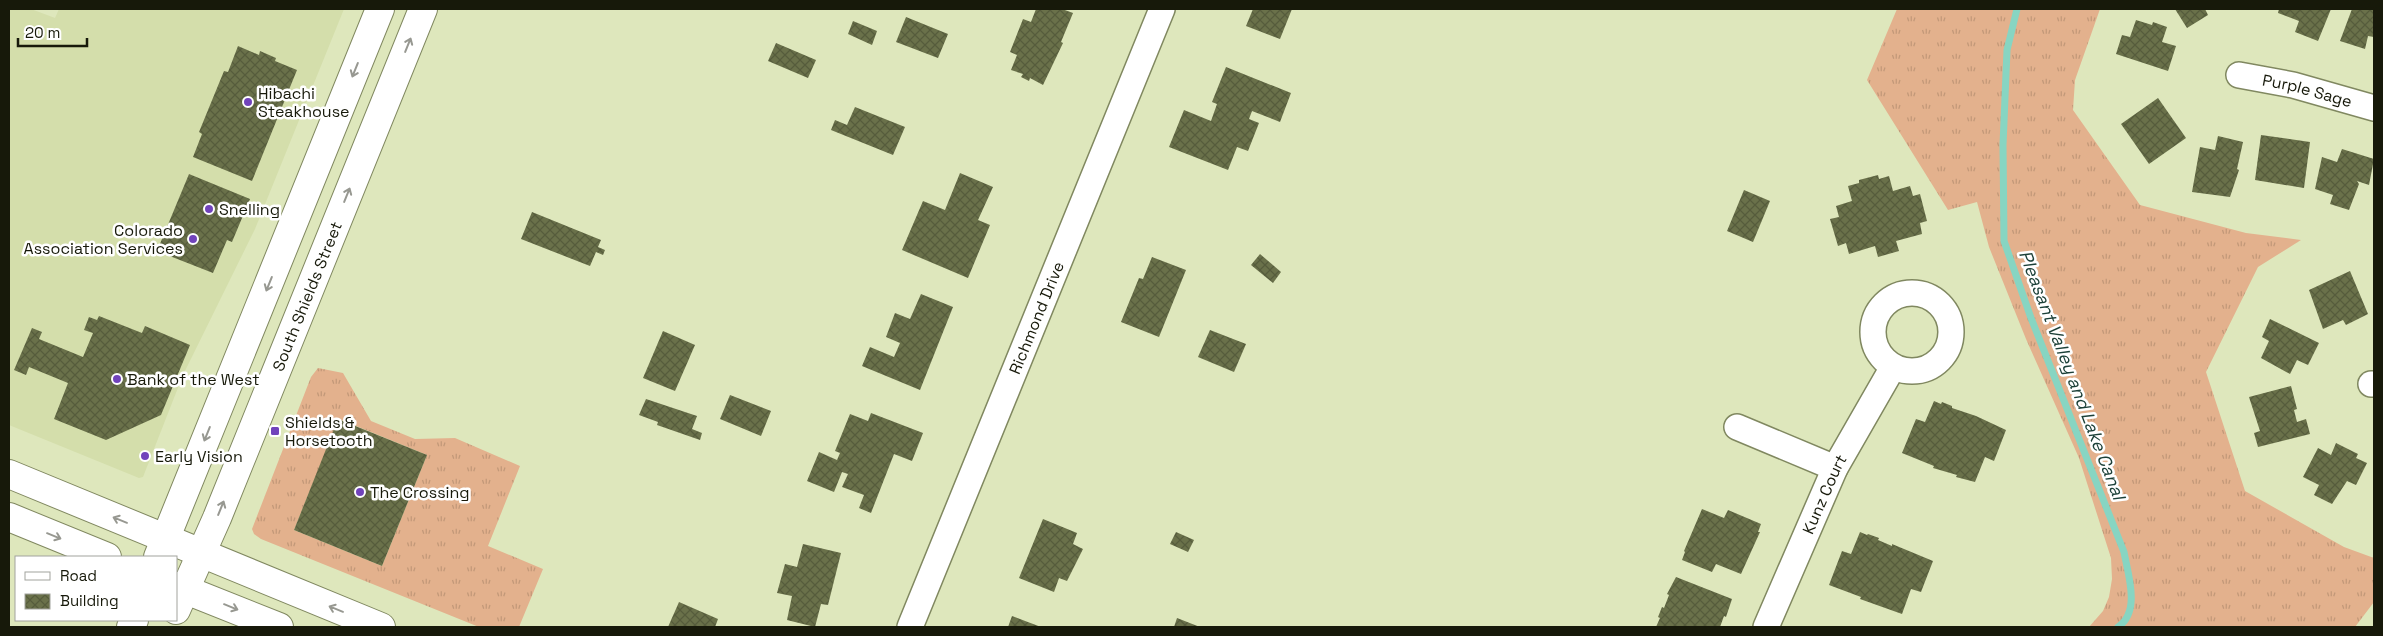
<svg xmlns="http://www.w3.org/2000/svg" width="2383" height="636" viewBox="0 0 2383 636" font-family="'Space Grotesk',sans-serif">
<defs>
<pattern id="grass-tufts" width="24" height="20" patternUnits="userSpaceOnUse" patternTransform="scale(1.25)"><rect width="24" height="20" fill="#e3b18d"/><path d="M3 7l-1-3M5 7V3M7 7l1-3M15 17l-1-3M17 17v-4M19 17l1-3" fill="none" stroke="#c29878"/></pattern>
<pattern id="building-cross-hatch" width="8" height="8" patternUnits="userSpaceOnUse" patternTransform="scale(1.25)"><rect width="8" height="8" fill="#6a714a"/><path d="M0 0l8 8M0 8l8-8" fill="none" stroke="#565c3c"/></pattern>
</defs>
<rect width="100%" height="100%" fill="#dee7bc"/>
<!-- built -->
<path fill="#d4deab" d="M 9,9 L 31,9 L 55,18 L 59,9 L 344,9 L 255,229 L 183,375 L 143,477 L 139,478 L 9,425 Z"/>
<!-- grass -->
<g fill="url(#grass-tufts)" fill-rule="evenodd">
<path d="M 1897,9 L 2100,9 L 2075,80 L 2073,110 L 2140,205 L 2246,233 L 2301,240 L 2258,267 L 2206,372 L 2245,491 L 2344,547 L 2374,558 L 2374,602 L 2355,627 L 2089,627 L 2103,611 L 2109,597 L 2112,579 L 2111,558 L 2079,458 L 2026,339 L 1989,247 L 1977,202 L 1948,210 L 1867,80 Z"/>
<path d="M 318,368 L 343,373 L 371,421 L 415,439 L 455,438 L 520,466 L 488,546 L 543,569 L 519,627 L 479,627 L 261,539 L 254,534 L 252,529 L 311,377 ZM 339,419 L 427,455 L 382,566 L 294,530 Z"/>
</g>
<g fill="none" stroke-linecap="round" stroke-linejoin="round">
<!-- stream -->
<path stroke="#87d5c2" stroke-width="7" d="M 2017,9 L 2007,50 L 2003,145 L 2004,241 L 2031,318 L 2124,552 C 2128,574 2141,612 2118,627"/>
</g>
<!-- building -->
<g fill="url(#building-cross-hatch)">
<path d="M 1036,9 L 1062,9 L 1073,13 L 1061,42 L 1063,43 L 1043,85 L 1030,78 L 1029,81 L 1021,77 L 1023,74 L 1011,70 L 1017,55 L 1010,52 L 1023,19 L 1031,22 Z"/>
<path d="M 1253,9 L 1292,9 L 1280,39 L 1246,26 Z"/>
<path d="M 2175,9 L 2205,9 L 2208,15 L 2187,28 Z"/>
<path d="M 2279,9 L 2331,9 L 2318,41 L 2295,32 L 2299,21 L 2278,13 Z"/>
<path d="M 2352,9 L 2374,9 L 2374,37 L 2368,36 L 2365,49 L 2340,41 Z"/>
<path d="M 906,17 L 948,34 L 938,58 L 896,42 Z"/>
<path d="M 2136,20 L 2152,25 L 2153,22 L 2167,27 L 2162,42 L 2176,46 L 2168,71 L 2116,54 L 2122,35 L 2130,37 Z"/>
<path d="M 853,21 L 877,31 L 872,45 L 848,34 Z"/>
<path d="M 776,43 L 816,60 L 808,78 L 768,61 Z"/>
<path d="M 238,46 L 259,55 L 260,51 L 276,58 L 275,61 L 297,70 L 252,181 L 193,157 L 202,134 L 199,132 L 224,71 L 228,72 Z"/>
<path d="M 1226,67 L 1291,93 L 1280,122 L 1252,111 L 1249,119 L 1259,123 L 1248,151 L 1237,147 L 1228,170 L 1169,147 L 1184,110 L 1211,121 L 1217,104 L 1212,102 Z"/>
<path d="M 2158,98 L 2186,138 L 2149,164 L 2121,124 Z"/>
<path d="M 855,107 L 905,127 L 893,155 L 831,130 L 835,120 L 847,125 Z"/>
<path d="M 2261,135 L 2310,142 L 2304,188 L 2255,180 Z"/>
<path d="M 2218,136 L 2243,142 L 2237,169 L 2239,170 L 2230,197 L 2192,192 L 2200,147 L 2215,150 Z"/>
<path d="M 2342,149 L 2374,159 L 2369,185 L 2357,181 L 2359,184 L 2349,210 L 2330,204 L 2333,195 L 2315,189 L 2322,157 L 2337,162 Z"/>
<path d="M 960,173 L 993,187 L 978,220 L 990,225 L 968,278 L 902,250 L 923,201 L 945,210 Z"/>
<path d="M 189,174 L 250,199 L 232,242 L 227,240 L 213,273 L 157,251 Z"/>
<path d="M 1878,175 L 1879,179 L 1889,176 L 1893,191 L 1910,186 L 1913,196 L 1920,194 L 1927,221 L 1920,223 L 1922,234 L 1896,241 L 1899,251 L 1878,257 L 1875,246 L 1849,254 L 1846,243 L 1838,246 L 1830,219 L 1839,217 L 1836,206 L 1852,201 L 1848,186 L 1859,183 L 1859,180 Z"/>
<path d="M 1744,190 L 1770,201 L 1753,242 L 1727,231 Z"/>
<path d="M 532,212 L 601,240 L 598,247 L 605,250 L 603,255 L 596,252 L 590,266 L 521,239 Z"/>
<path d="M 1260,254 L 1281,272 L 1273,283 L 1251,265 Z"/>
<path d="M 1152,257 L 1186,270 L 1159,337 L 1121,322 L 1139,278 L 1143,279 Z"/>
<path d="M 2350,271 L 2368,314 L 2346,325 L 2343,320 L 2323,329 L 2309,290 Z"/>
<path d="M 921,294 L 953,307 L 920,390 L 862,366 L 870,347 L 894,357 L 900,343 L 886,337 L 895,313 L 910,319 Z"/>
<path d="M 99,316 L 142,333 L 145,326 L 190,345 L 161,415 L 106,440 L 54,419 L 68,383 L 29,367 L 26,375 L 14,370 L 32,328 L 42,332 L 39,339 L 83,357 L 93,333 L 84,330 L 89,317 L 97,320 Z"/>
<path d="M 2270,319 L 2319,343 L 2308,365 L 2297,360 L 2290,374 L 2261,358 L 2269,341 L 2262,337 Z"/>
<path d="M 1210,330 L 1246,344 L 1234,372 L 1198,357 Z"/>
<path d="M 663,331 L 695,345 L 675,391 L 643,378 Z"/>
<path d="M 2291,386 L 2297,409 L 2294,410 L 2297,422 L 2306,419 L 2310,434 L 2258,447 L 2254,433 L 2260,431 L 2249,397 Z"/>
<path d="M 730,395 L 771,411 L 761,436 L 720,419 Z"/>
<path d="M 646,399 L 697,416 L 692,429 L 702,433 L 700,440 L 657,425 L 658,422 L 639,415 Z"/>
<path d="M 1934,401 L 1941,404 L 1942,402 L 1952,406 L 1952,408 L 1976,416 L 2006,430 L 1994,461 L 1985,457 L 1975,482 L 1956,477 L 1957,475 L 1933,468 L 1934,466 L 1902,453 L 1916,419 L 1925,422 Z"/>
<path d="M 871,413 L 923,433 L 912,461 L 894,454 L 871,513 L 859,508 L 864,495 L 842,487 L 848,474 L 842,472 L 834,492 L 807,481 L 819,452 L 837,460 L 840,453 L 835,451 L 850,414 L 868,421 Z"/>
<path d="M 338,419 L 427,455 L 382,566 L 294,530 Z"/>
<path d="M 2336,443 L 2358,454 L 2356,458 L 2367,463 L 2356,485 L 2347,481 L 2332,504 L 2314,495 L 2319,485 L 2303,477 L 2318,448 L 2331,455 Z"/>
<path d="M 1702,509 L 1724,518 L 1728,510 L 1761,524 L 1758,532 L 1760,532 L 1741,574 L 1716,564 L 1712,572 L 1682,560 L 1685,552 L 1684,551 Z"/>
<path d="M 1043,519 L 1077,533 L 1073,544 L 1083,549 L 1067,581 L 1059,578 L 1054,592 L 1019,578 Z"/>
<path d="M 1176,532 L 1194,540 L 1188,552 L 1170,544 Z"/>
<path d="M 1860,532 L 1867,535 L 1868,534 L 1879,538 L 1878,540 L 1892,546 L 1892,544 L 1933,561 L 1921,592 L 1911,589 L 1902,614 L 1860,599 L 1861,597 L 1829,585 L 1842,551 L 1851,554 Z"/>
<path d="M 803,544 L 841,553 L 828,605 L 821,604 L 815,627 L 787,620 L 792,596 L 777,593 L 785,564 L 797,567 Z"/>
<path d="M 1676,577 L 1732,599 L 1726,617 L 1724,616 L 1720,627 L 1656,627 L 1660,618 L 1658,617 L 1662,607 L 1664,608 L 1669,595 L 1667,594 Z"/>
<path d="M 679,602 L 718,619 L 715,627 L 668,627 Z"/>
<path d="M 1012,616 L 1041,627 L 1008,627 Z"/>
<path d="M 1177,618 L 1200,627 L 1174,627 Z"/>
</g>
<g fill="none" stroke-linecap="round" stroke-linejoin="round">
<!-- minor casing -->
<g stroke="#808860" stroke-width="28">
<g id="minor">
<path id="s1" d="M 2239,75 L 2293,85 L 2374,108"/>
<circle cx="1912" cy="332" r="39"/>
<path d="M 2371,384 L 2374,384"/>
<path d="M 1737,427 L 1835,468"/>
<path id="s2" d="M 910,627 L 1162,9"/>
<path id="s3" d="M 1766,627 L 1835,468 L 1893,367"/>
</g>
</g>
<!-- major casing -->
<g stroke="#808860" stroke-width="30">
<g id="major">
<path d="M 9,474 L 381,627"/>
<path d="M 9,517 L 107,557"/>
<path d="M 158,557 L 380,9"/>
<path d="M 176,586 L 279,627"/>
<path id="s4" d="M 176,610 L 217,518 L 423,9"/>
<path d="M 131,627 L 134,620"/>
</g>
</g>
<!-- minor -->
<use href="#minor" stroke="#fff" stroke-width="25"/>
<!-- major -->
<use href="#major" stroke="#fff" stroke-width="28"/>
</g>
<!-- one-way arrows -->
<defs><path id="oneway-shaft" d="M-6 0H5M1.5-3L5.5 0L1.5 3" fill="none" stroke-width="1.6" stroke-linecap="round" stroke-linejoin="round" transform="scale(1.25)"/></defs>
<g stroke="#979891">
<use href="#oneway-shaft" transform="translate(408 45) rotate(-68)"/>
<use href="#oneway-shaft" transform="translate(355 70) rotate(112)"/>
<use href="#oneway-shaft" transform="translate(347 195) rotate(-68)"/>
<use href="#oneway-shaft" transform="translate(269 284) rotate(112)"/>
<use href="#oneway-shaft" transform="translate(207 434) rotate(112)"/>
<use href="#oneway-shaft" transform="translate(221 508) rotate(-68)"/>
<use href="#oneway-shaft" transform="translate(120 520) rotate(-158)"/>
<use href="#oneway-shaft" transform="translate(54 536) rotate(22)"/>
<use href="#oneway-shaft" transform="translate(231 607) rotate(22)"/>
<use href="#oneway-shaft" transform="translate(336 609) rotate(-158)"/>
</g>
<!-- markers -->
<g fill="#7143bb" stroke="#fff" stroke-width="2">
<circle cx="248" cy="102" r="5"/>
<circle cx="209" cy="209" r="5"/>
<circle cx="193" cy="239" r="5"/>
<circle cx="117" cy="379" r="5"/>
<rect x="270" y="426" width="10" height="10" rx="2.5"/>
<circle cx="145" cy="456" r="5"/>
<circle cx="360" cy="492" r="5"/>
</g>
<g text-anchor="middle" stroke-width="5" stroke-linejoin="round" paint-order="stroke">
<!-- street labels -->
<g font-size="16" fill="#17190a" stroke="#fff">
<text dy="6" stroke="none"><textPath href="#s1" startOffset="70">Purple Sage</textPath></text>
<text dy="6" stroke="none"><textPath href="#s4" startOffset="340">South Shields Street</textPath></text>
<text dy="6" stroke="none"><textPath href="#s2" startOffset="334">Richmond Drive</textPath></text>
<text dy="6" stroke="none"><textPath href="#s3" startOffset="145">Kunz Court</textPath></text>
</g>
<!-- poi labels -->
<g font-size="16" fill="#17190a" stroke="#fff" text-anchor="start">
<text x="258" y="99">Hibachi<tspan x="258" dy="18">Steakhouse</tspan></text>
<text x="219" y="215">Snelling</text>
<text x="183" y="236" text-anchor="end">Colorado<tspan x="183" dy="18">Association Services</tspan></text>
<text x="127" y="385">Bank of the West</text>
<text x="285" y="428">Shields &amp;<tspan x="285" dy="18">Horsetooth</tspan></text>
<text x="155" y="462">Early Vision</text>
<text x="370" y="498">The Crossing</text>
</g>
<!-- water labels -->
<g font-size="18" font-style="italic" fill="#1c4038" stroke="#fff">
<text transform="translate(2072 375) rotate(69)" y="6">Pleasant Valley and Lake Canal</text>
</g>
</g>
<!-- border -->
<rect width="2383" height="636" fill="none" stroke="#17190a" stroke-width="20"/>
<!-- legend -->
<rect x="15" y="556" width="162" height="65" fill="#ffffff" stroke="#a2a39d"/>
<rect x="25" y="572" width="25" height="8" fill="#ffffff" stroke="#a2a39d"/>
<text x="60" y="581" font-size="15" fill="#17190a">Road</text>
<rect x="25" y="594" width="25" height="15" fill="url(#building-cross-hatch)" stroke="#a2a39d"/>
<text x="60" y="606" font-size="15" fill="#17190a">Building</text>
<!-- scale -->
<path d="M18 38v8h69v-8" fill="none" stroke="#17190a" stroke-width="2.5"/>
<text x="25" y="38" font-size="15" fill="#17190a" stroke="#ffffff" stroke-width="4" paint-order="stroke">20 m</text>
</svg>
